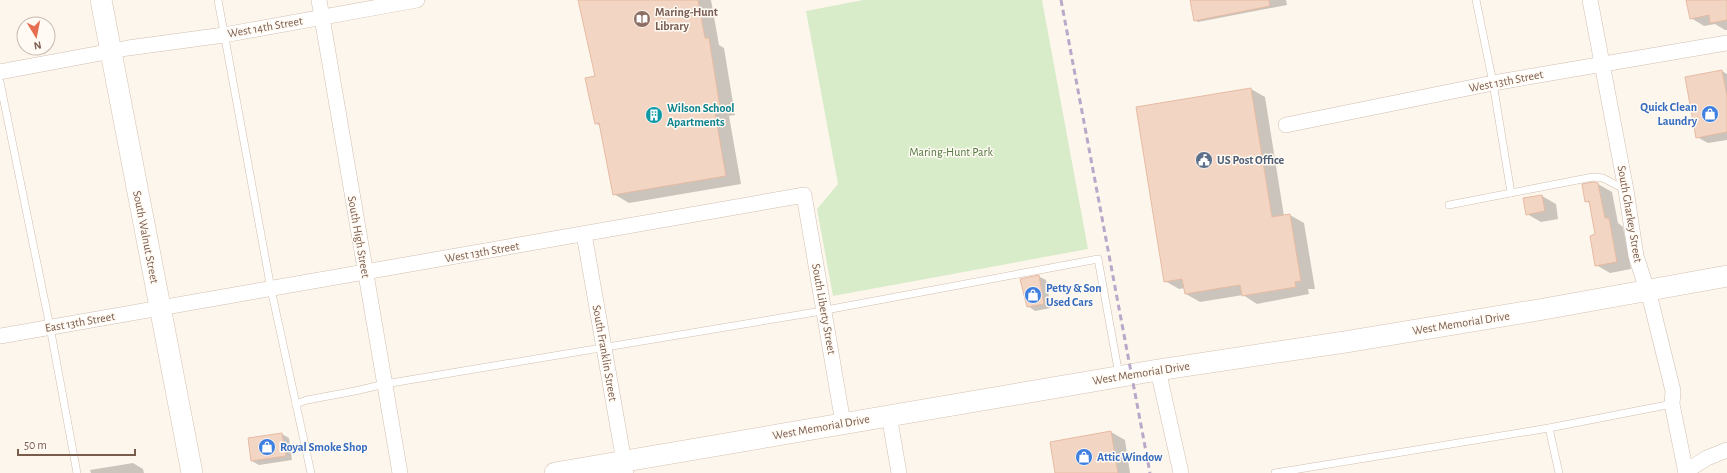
<svg xmlns="http://www.w3.org/2000/svg" width="1727" height="473" viewBox="0 0 1727 473" font-family="'Alegreya Sans',sans-serif">
<rect width="100%" height="100%" fill="#fdf6ec"/>
<!-- green -->
<path fill="#d8ecc9" d="M 863,0 L 1042,0 L 1088,249 L 833,296 L 817,209 L 838,184 L 806,11 Z"/>
<!-- shadow -->
<g fill="#0003">
<path d="M 579,0 L 711,0 L 719,45 L 724,48 L 735,115 L 729,116 L 741,184 L 629,203 L 614,194 L 601,126 L 595,123 L 596,77 Z"/>
<path d="M 1191,0 L 1286,0 L 1287,5 L 1198,22 L 1195,20 Z"/>
<path d="M 1687,0 L 1727,0 L 1727,30 L 1725,30 L 1715,24 L 1704,26 L 1691,18 Z"/>
<path d="M 1722,71 L 1727,74 L 1727,140 L 1708,143 L 1697,137 Z"/>
<path d="M 1251,89 L 1265,97 L 1284,216 L 1290,215 L 1304,223 L 1315,289 L 1308,289 L 1309,294 L 1257,304 L 1243,295 L 1200,302 L 1186,294 L 1185,288 L 1179,289 L 1165,281 Z"/>
<path d="M 1598,184 L 1612,192 L 1618,223 L 1623,227 L 1631,269 L 1610,273 L 1596,265 L 1597,235 L 1591,204 L 1586,201 Z"/>
<path d="M 1542,196 L 1556,204 L 1558,219 L 1541,222 L 1527,214 Z"/>
<path d="M 1038,276 L 1046,280 L 1051,308 L 1035,311 L 1028,306 Z"/>
<path d="M 1111,432 L 1125,440 L 1130,473 L 1056,473 Z"/>
<path d="M 282,434 L 289,438 L 292,460 L 259,465 L 252,461 L 249,439 Z"/>
<path d="M 133,463 L 143,469 L 144,473 L 91,473 L 90,470 Z"/>
</g>
<!-- building -->
<g fill="#f3d5c3" stroke="#e6bba3">
<path d="M 578,0 L 698,0 L 705,38 L 709,38 L 720,107 L 714,107 L 726,176 L 613,195 L 599,123 L 595,124 L 585,78 L 595,76 Z"/>
<path d="M 1190,0 L 1269,0 L 1270,6 L 1194,21 Z"/>
<path d="M 1686,0 L 1727,0 L 1727,20 L 1710,23 L 1709,15 L 1690,19 Z"/>
<path d="M 1722,70 L 1727,96 L 1727,132 L 1696,138 L 1685,77 Z"/>
<path d="M 1251,88 L 1272,217 L 1290,214 L 1301,281 L 1295,282 L 1296,287 L 1242,296 L 1240,285 L 1185,294 L 1182,279 L 1164,282 L 1136,107 Z"/>
<path d="M 1593,182 L 1598,183 L 1605,218 L 1609,218 L 1617,262 L 1595,266 L 1590,236 L 1595,234 L 1589,201 L 1585,202 L 1582,184 Z"/>
<path d="M 1542,195 L 1545,211 L 1526,215 L 1523,198 Z"/>
<path d="M 1039,275 L 1044,304 L 1027,307 L 1020,279 Z"/>
<path d="M 1111,431 L 1118,473 L 1055,473 L 1050,442 Z"/>
<path d="M 282,433 L 286,456 L 251,461 L 248,438 Z"/>
</g>
<g fill="none" stroke-linecap="round" stroke-linejoin="round">
<!-- lane casing -->
<g stroke="#d1beb0" stroke-width="8">
<g id="lane">
<path d="M 218,0 L 271,289 L 311,473"/>
<path d="M 1476,0 L 1493,83 L 1511,193"/>
<path d="M 0,82 L 50,327 L 77,473"/>
<path d="M 1449,205 L 1593,177 L 1603,178 L 1624,189"/>
<path d="M 296,404 L 307,400 L 355,391 L 385,384 L 810,313 L 1098,259 L 1119,375"/>
<path d="M 1275,473 L 1549,428"/>
<path d="M 1559,473 L 1549,428 L 1672,404"/>
</g>
</g>
<!-- street casing -->
<g stroke="#d1beb0" stroke-width="16">
<g id="street">
<path d="M 319,0 L 400,473"/>
<path d="M 1590,0 L 1626,190 L 1636,256 L 1651,302 L 1673,391 L 1672,404 L 1686,473"/>
<path d="M 0,72 L 128,48 L 224,35 L 417,0"/>
<path d="M 1286,125 L 1493,83 L 1727,43"/>
<path d="M 584,234 L 626,473"/>
<path d="M 0,336 L 804,195 L 843,423"/>
<path d="M 1158,370 L 1181,473"/>
<path d="M 889,415 L 899,473"/>
<path d="M 1686,471 L 1707,458 L 1727,450"/>
</g>
</g>
<!-- secondary casing -->
<g stroke="#d6c0b0" stroke-width="22">
<g id="secondary">
<path d="M 101,0 L 192,473"/>
<path d="M 555,473 L 1158,370 L 1345,342 L 1544,309 L 1727,276"/>
</g>
</g>
<!-- lane -->
<use href="#lane" stroke="#fff" stroke-width="7"/>
<!-- street -->
<use href="#street" stroke="#fff" stroke-width="15"/>
<!-- secondary -->
<use href="#secondary" stroke="#fff" stroke-width="21"/>
<!-- rail -->
<path stroke="#b9a8c9" stroke-width="3" stroke-dasharray="6 4" stroke-linecap="butt" d="M 1061,0 L 1150,473"/>
</g>
<!-- icons -->
<defs>
<g id="library-disc" transform="scale(0.9)"><circle r="9.5" fill="#8d6e63" stroke="#fffaf3"/><path d="M-6-4Q-3-5.5-.7-3.5V5Q-3 3-6 4ZM6-4Q3-5.5 .7-3.5V5Q3 3 6 4Z" fill="#fff"/></g>
<g id="shop-disc" transform="scale(0.9)"><circle r="9.5" fill="#3f7fe0" stroke="#fffaf3"/><path d="M-5-2.5h2.3a2.7 3.5 0 0 1 5.4 0H5L5.5 6h-11ZM-1.5-2.5h3a1.5 2.3 0 0 0-3 0Z" fill="#fff"/></g>
<g id="building-disc" transform="scale(0.9)"><circle r="9.5" fill="#0f9aa8" stroke="#fffaf3"/><path d="M-4-6H4V6H1V3H-1V6H-4ZM-2.5-4.3h1.7v1.8h-1.7ZM.8-4.3h1.7v1.8H.8ZM-2.5-1h1.7V.8h-1.7ZM.8-1h1.7V.8H.8Z" fill="#fff"/></g>
<g id="civic-disc" transform="scale(0.9)"><circle r="9.5" fill="#5c6f8a" stroke="#fffaf3"/><path d="M-.6-6.5H3V-4.5H.6V-3L4-1V1h2V6H-6V1h2V-1L-.6-3ZM-1.2 2.5V6h2.4V2.5Z" fill="#fff"/></g>
</defs>
<g fill-rule="evenodd">
<use href="#library-disc" x="642" y="19"/>
<use href="#shop-disc" x="1710" y="114"/>
<use href="#building-disc" x="654" y="115"/>
<use href="#civic-disc" x="1204" y="160"/>
<use href="#shop-disc" x="1033" y="295"/>
<use href="#shop-disc" x="267" y="447"/>
<use href="#shop-disc" x="1084" y="457"/>
</g>
<g text-anchor="middle" stroke-width="3" stroke-linejoin="round" paint-order="stroke">
<!-- education labels -->
<g font-size="12" font-weight="bold" fill="#785e54" stroke="#fffaf3" text-anchor="start">
<text x="655" y="16">Maring-Hunt<tspan x="655" dy="14">Library</tspan></text>
</g>
<!-- street labels -->
<g font-size="12" fill="#7a5c4d" stroke="#fffaf3">
<text transform="translate(265 27) rotate(-10)" y="4">West 14th Street</text>
<text transform="translate(1506 81) rotate(-11)" y="4">West 13th Street</text>
<text transform="translate(1630 214) rotate(80)" y="4">South Gharkey Street</text>
<text transform="translate(146 237) rotate(79)" y="4">South Walnut Street</text>
<text transform="translate(359 237) rotate(80)" y="4">South High Street</text>
<text transform="translate(482 252) rotate(-10)" y="4">West 13th Street</text>
<text transform="translate(824 309) rotate(80)" y="4">South Liberty Street</text>
<text transform="translate(80 322) rotate(-10)" y="4">East 13th Street</text>
<text transform="translate(1461 323) rotate(-9)" y="4">West Memorial Drive</text>
<text transform="translate(605 353) rotate(80)" y="4">South Franklin Street</text>
<text transform="translate(1141 373) rotate(-9)" y="4">West Memorial Drive</text>
<text transform="translate(821 427) rotate(-10)" y="4">West Memorial Drive</text>
</g>
<!-- shop labels -->
<g font-size="12" font-weight="bold" fill="#366cbe" stroke="#fffaf3" text-anchor="start">
<text x="1697" y="111" text-anchor="end">Quick Clean<tspan x="1697" dy="14">Laundry</tspan></text>
<text x="1046" y="292">Petty &amp; Son<tspan x="1046" dy="14">Used Cars</tspan></text>
<text x="280" y="451">Royal Smoke Shop</text>
<text x="1097" y="461">Attic Window</text>
</g>
<!-- culture labels -->
<g font-size="12" font-weight="bold" fill="#0d838f" stroke="#fffaf3" text-anchor="start">
<text x="667" y="112">Wilson School<tspan x="667" dy="14">Apartments</tspan></text>
</g>
<!-- park labels -->
<g font-size="12" fill="#537a41" stroke="#fffaf3">
<text x="951" y="156">Maring-Hunt Park</text>
</g>
<!-- service labels -->
<g font-size="12" font-weight="bold" fill="#4e5e75" stroke="#fffaf3" text-anchor="start">
<text x="1217" y="164">US Post Office</text>
</g>
</g>
<!-- north arrow -->
<g transform="translate(36 36) rotate(170)"><circle r="19" fill="#fffaf3" stroke="#cabbb1"/>
<path d="M0-3L7 15L0 10L-7 15Z" fill="#e76f51"/>
<text y="-6" font-size="11" font-weight="bold" text-anchor="middle" fill="#7a5c4d">N</text>
</g>
<!-- scale -->
<path d="M18 449v6h117v-6" fill="none" stroke="#7a5c4d" stroke-width="2"/>
<text x="24" y="449" font-size="12" fill="#7a5c4d" stroke="#fffaf3" stroke-width="3" paint-order="stroke">50 m</text>
</svg>
